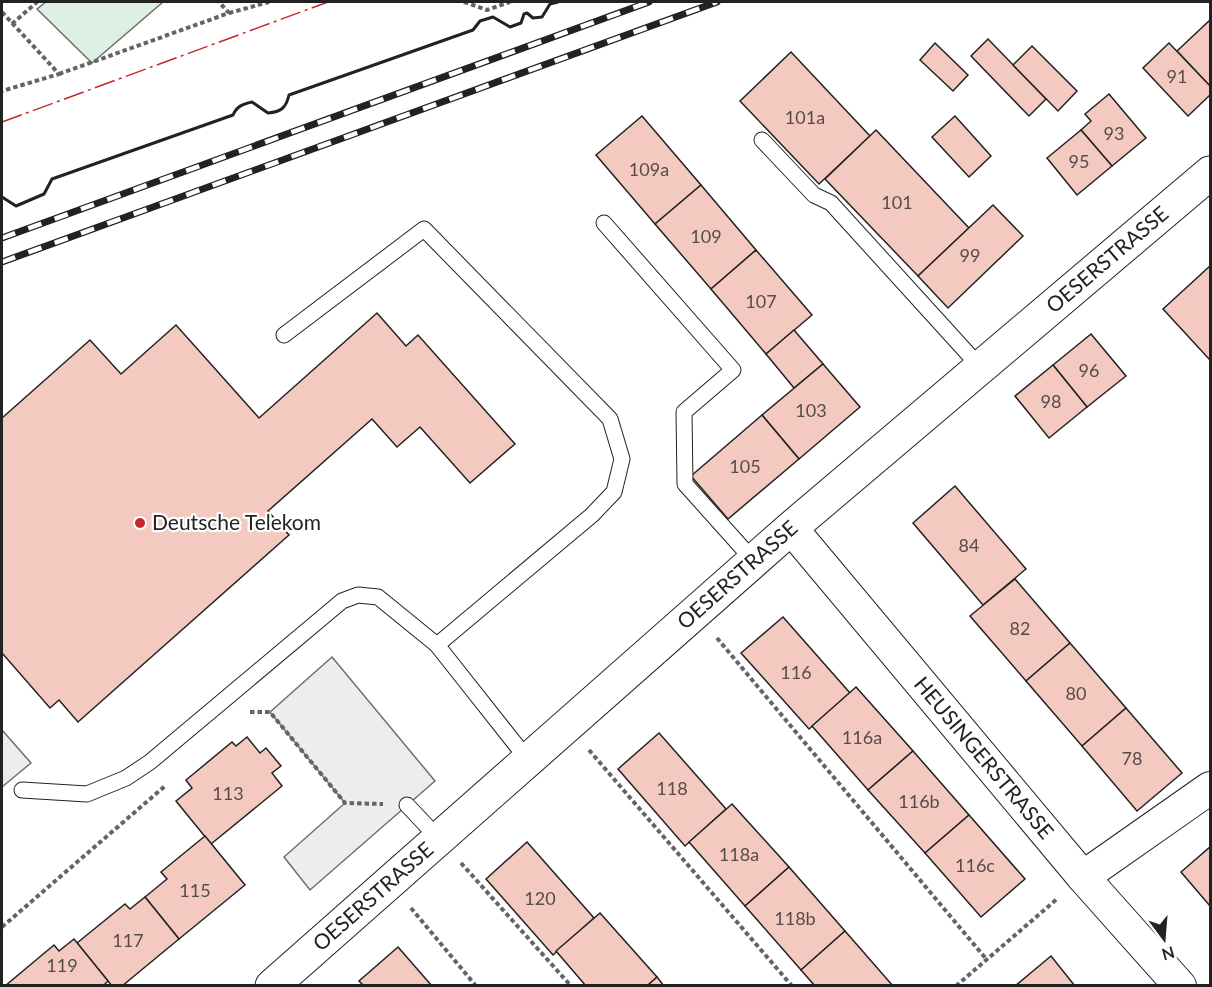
<svg xmlns="http://www.w3.org/2000/svg" width="1212" height="987" viewBox="0 0 1212 987" font-family="Lato,sans-serif">
<rect width="100%" height="100%" fill="#fff"/>
<!-- green -->
<path fill="#e0efe3" stroke="#6f6f6f" stroke-width="1.5" d="M 46,2 L 163,2 L 92,63 L 37,9 Z"/>
<!-- parking -->
<g fill="#ededed" stroke="#6f6f6f" stroke-width="1.5">
<path d="M 332,657 L 435,781 L 310,890 L 284,857 L 345,803 L 270,712 Z"/>
<path d="M 2,730 L 31,763 L 2,787 Z"/>
</g>
<!-- building -->
<g fill="#f3c9c0" stroke="#222" stroke-width="1.5">
<path d="M 1210,20 L 1210,86 L 1177,51 Z"/>
<path d="M 988,39 L 1046,99 L 1029,116 L 971,56 Z"/>
<path d="M 935,43 L 968,75 L 953,91 L 920,60 Z"/>
<path d="M 1169,43 L 1210,86 L 1210,95 L 1188,116 L 1143,68 Z"/>
<path d="M 1032,46 L 1077,91 L 1058,111 L 1013,65 Z"/>
<path d="M 791,52 L 870,136 L 819,184 L 740,101 Z"/>
<path d="M 1109,94 L 1146,138 L 1112,166 L 1081,130 L 1091,121 L 1085,114 Z"/>
<path d="M 642,116 L 701,185 L 655,224 L 596,155 Z"/>
<path d="M 955,116 L 991,156 L 969,177 L 932,137 Z"/>
<path d="M 876,130 L 969,228 L 918,276 L 825,179 Z"/>
<path d="M 1081,130 L 1112,166 L 1077,195 L 1047,158 Z"/>
<path d="M 701,185 L 756,250 L 711,289 L 655,224 Z"/>
<path d="M 993,205 L 1023,236 L 948,308 L 918,276 Z"/>
<path d="M 756,250 L 812,315 L 766,354 L 711,289 Z"/>
<path d="M 1210,266 L 1210,358 L 1209,359 L 1163,309 Z"/>
<path d="M 377,313 L 406,346 L 418,335 L 515,444 L 470,483 L 420,427 L 397,447 L 372,419 L 268,511 L 289,535 L 78,722 L 59,700 L 50,708 L 2,653 L 2,418 L 90,340 L 121,374 L 176,325 L 259,418 Z"/>
<path d="M 794,330 L 823,364 L 794,388 L 766,354 Z"/>
<path d="M 1091,334 L 1126,376 L 1087,407 L 1053,365 Z"/>
<path d="M 823,364 L 860,407 L 799,459 L 762,415 Z"/>
<path d="M 1053,365 L 1087,407 L 1049,438 L 1015,396 Z"/>
<path d="M 762,415 L 799,459 L 728,519 L 691,476 Z"/>
<path d="M 955,486 L 1026,569 L 983,605 L 913,523 Z"/>
<path d="M 1015,579 L 1070,643 L 1026,681 L 970,616 Z"/>
<path d="M 783,617 L 850,693 L 809,729 L 741,653 Z"/>
<path d="M 1070,643 L 1126,708 L 1082,746 L 1026,681 Z"/>
<path d="M 856,687 L 913,751 L 868,790 L 812,726 Z"/>
<path d="M 1126,708 L 1182,773 L 1137,811 L 1082,746 Z"/>
<path d="M 659,733 L 726,809 L 685,846 L 618,769 Z"/>
<path d="M 247,737 L 260,753 L 266,748 L 281,766 L 272,773 L 282,786 L 211,844 L 176,801 L 192,788 L 186,780 L 232,742 L 236,746 Z"/>
<path d="M 913,751 L 969,815 L 925,853 L 868,790 Z"/>
<path d="M 732,804 L 789,867 L 745,906 L 689,842 Z"/>
<path d="M 969,815 L 1025,879 L 981,917 L 925,853 Z"/>
<path d="M 205,836 L 245,885 L 179,939 L 145,897 L 167,879 L 161,872 Z"/>
<path d="M 527,842 L 594,918 L 553,955 L 486,879 Z"/>
<path d="M 1210,847 L 1210,906 L 1181,872 Z"/>
<path d="M 789,867 L 845,931 L 801,970 L 745,906 Z"/>
<path d="M 145,897 L 179,939 L 122,986 L 112,986 L 77,943 L 125,904 L 130,909 Z"/>
<path d="M 600,913 L 657,977 L 647,986 L 586,986 L 556,951 Z"/>
<path d="M 845,931 L 893,986 L 815,986 L 801,970 Z"/>
<path d="M 74,939 L 108,981 L 103,986 L 5,986 L 54,945 L 59,951 Z"/>
<path d="M 398,947 L 432,986 L 364,986 L 359,981 Z"/>
<path d="M 1051,956 L 1075,986 L 1015,986 Z"/>
<path d="M 657,977 L 664,986 L 647,986 Z"/>
</g>
<g fill="none" stroke-linecap="round" stroke-linejoin="round">
<!-- lane casing -->
<g stroke="#222" stroke-width="17">
<g id="lane">
<path d="M 762,140 L 814,195 L 831,203 L 981,368"/>
<path d="M 604,223 L 733,370 L 684,412 L 685,484 L 754,561"/>
<path d="M 284,335 L 424,229 L 610,419 L 622,459 L 614,492 L 592,515 L 437,645 L 528,760"/>
<path d="M 22,790 L 87,794 L 126,778 L 150,762 L 342,601 L 358,595 L 378,597 L 437,645"/>
<path d="M 407,805 L 439,839"/>
</g>
</g>
<!-- street casing -->
<g stroke="#222" stroke-width="34">
<g id="street">
<path id="s1" d="M 791,528 L 1083,877 L 1180,986"/>
<path d="M 1083,877 L 1210,788"/>
</g>
</g>
<!-- secondary casing -->
<g stroke="#222" stroke-width="35">
<g id="secondary">
<path id="s2" d="M 272,986 L 791,528 L 1210,173"/>
</g>
</g>
<!-- path -->
<g stroke="#646464" stroke-width="4" stroke-dasharray="4.5 3" stroke-linecap="butt">
<path d="M 464,2 L 487,10 L 510,2"/>
<path d="M 2,12 L 59,74 L 2,91"/>
<path d="M 229,13 L 269,2"/>
<path d="M 12,24 L 37,2"/>
<path d="M 59,74 L 229,13 L 219,2"/>
<path d="M 717,638 L 987,960"/>
<path d="M 250,712 L 270,712 L 345,803 L 383,804"/>
<path d="M 589,750 L 792,986"/>
<path d="M 461,863 L 571,986"/>
<path d="M 411,908 L 476,986"/>
<path d="M 2,927 L 165,786"/>
<path d="M 956,986 L 1057,899"/>
</g>
<!-- lane -->
<use href="#lane" stroke="#fff" stroke-width="15"/>
<!-- street -->
<use href="#street" stroke="#fff" stroke-width="32"/>
<!-- secondary -->
<use href="#secondary" stroke="#fff" stroke-width="33"/>
<!-- rail casing -->
<g stroke="#222" stroke-width="7">
<g id="rail">
<path d="M 2,238 L 649,2"/>
<path d="M 2,262 L 717,2"/>
</g>
</g>
<!-- rail -->
<use href="#rail" stroke="#fff" stroke-width="4.5" stroke-dasharray="14" stroke-linecap="butt"/>
<!-- wall -->
<path stroke="#222" stroke-width="3" d="M 2,197 L 16,206 L 44,194 L 52,179 L 233,115 C 237,106 243,104 252,102 L 268,113 C 281,112 286,108 289,95 L 473,30 L 480,21 L 493,17 L 510,27 L 521,23 L 524,14 L 527,13 L 533,18 L 542,17 L 550,4 L 558,2"/>
<!-- power -->
<path stroke="#c62828" stroke-width="1.5" stroke-dasharray="21 4.5 3 4.5" stroke-linecap="butt" d="M 2,122 L 328,2"/>
</g>
<!-- markers -->
<circle fill="#c62828" stroke="#fff" stroke-width="2" cx="140" cy="523" r="6"/>
<g text-anchor="middle" stroke-width="4.5" stroke-linejoin="round" paint-order="stroke">
<!-- number labels -->
<g font-size="18" fill="#564c4a">
<text x="1177" y="83">91</text>
<text x="805" y="124">101a</text>
<text x="1114" y="140">93</text>
<text x="1079" y="168">95</text>
<text x="649" y="176">109a</text>
<text x="897" y="209">101</text>
<text x="706" y="243">109</text>
<text x="970" y="262">99</text>
<text x="761" y="308">107</text>
<text x="1089" y="377">96</text>
<text x="1051" y="408">98</text>
<text x="811" y="417">103</text>
<text x="745" y="473">105</text>
<text x="969" y="552">84</text>
<text x="1020" y="635">82</text>
<text x="796" y="679">116</text>
<text x="1076" y="700">80</text>
<text x="862" y="744">116a</text>
<text x="1132" y="765">78</text>
<text x="672" y="795">118</text>
<text x="228" y="800">113</text>
<text x="919" y="808">116b</text>
<text x="739" y="861">118a</text>
<text x="975" y="872">116c</text>
<text x="195" y="897">115</text>
<text x="540" y="905">120</text>
<text x="795" y="925">118b</text>
<text x="128" y="947">117</text>
<text x="62" y="972">119</text>
</g>
<!-- street labels -->
<g font-size="21" fill="#222" stroke="#fff">
<text dy="7" stroke="none"><textPath href="#s2" startOffset="1107">OESERSTRASSE</textPath></text>
<text dy="7" stroke="none"><textPath href="#s2" startOffset="621">OESERSTRASSE</textPath></text>
<text dy="7" stroke="none"><textPath href="#s1" startOffset="300">HEUSINGERSTRASSE</textPath></text>
<text dy="7" stroke="none"><textPath href="#s2" startOffset="135">OESERSTRASSE</textPath></text>
</g>
<!-- poi labels -->
<g font-size="21" fill="#222" stroke="#fff" text-anchor="start">
<text x="152" y="530">Deutsche Telekom</text>
</g>
</g>
<!-- border -->
<rect width="1212" height="987" fill="none" stroke="#222222" stroke-width="6"/>
<!-- north arrow -->
<g transform="translate(1164 939) rotate(164)" stroke="#ffffff" stroke-width="4.5" paint-order="stroke">
<path d="M0-4.5L10 22L0 15L-10 22Z" fill="#222222"/>
<text y="-9" font-size="16" font-weight="bold" text-anchor="middle" fill="#222222">N</text>
</g>
</svg>
